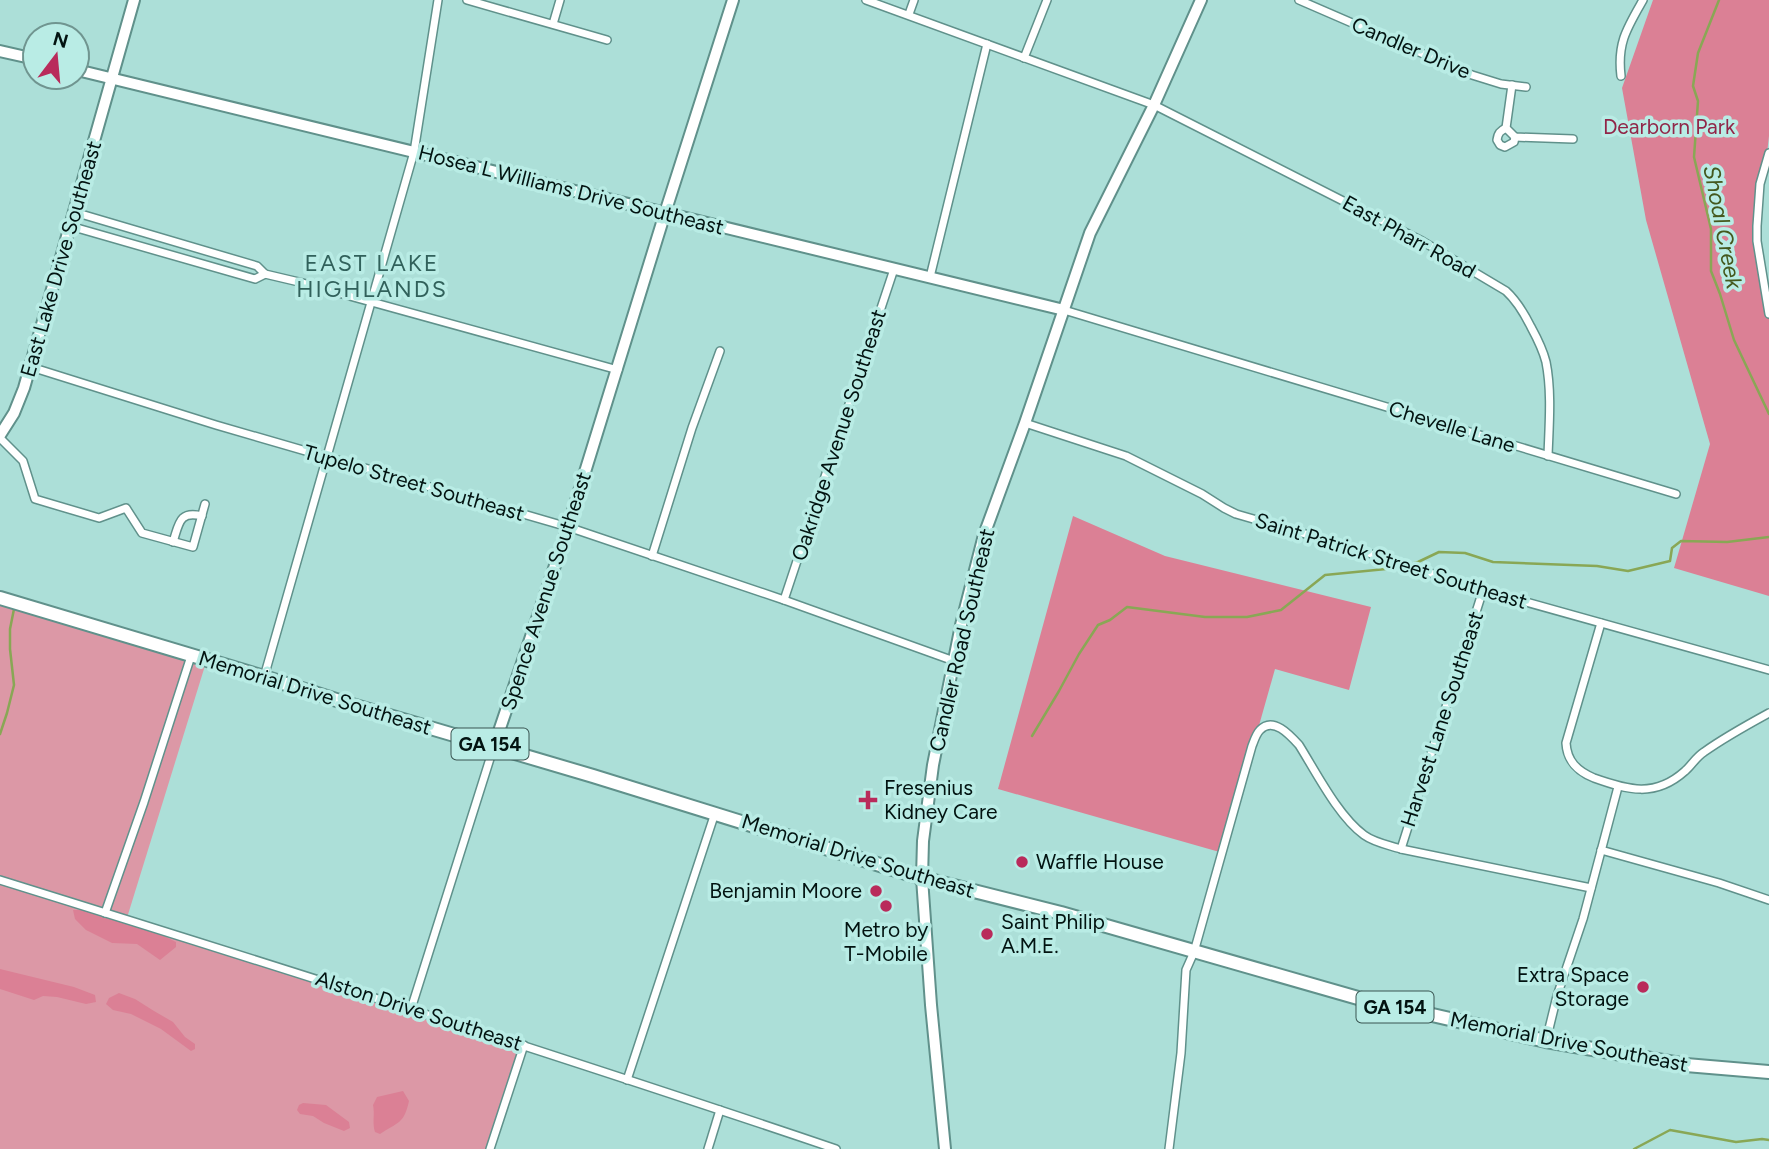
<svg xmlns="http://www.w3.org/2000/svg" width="1769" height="1149" viewBox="0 0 1769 1149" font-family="Figtree,sans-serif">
<rect width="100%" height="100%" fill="#acdfd8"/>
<!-- green -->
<path fill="#dc98a6" d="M 0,594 L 208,656 L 126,921 L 410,1013 L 524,1048 L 492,1149 L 0,1149 Z"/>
<!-- forest -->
<g fill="#db8095">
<path d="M 1653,0 L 1769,0 L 1769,136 L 1757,240 L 1769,306 L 1769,596 L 1674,568 L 1710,444 L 1646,220 L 1622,88 Z"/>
<path d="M 1073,516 L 1165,556 L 1371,607 L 1349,690 L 1275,669 L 1223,853 L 998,789 Z"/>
<path d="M 73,910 L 82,910 L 164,936 L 176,942 L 176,947 L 160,960 L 137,944 L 112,943 L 86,930 L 75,919 Z"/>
<path d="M 0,969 L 74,987 L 95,995 L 96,1002 L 86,1004 L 57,997 L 43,996 L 34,1000 L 0,989 Z"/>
<path d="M 119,993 L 135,999 L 154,1011 L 173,1022 L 185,1037 L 195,1044 L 195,1049 L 191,1051 L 161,1029 L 131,1014 L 113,1010 L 106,1004 L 109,998 Z"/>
<path d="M 403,1091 L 409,1101 C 404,1124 398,1122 380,1134 L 375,1132 C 372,1123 375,1114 373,1105 L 377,1097 Z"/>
<path d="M 303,1103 L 326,1105 L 349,1122 L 350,1128 L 344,1131 L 324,1123 L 313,1116 L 300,1114 L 297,1110 L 299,1105 Z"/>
</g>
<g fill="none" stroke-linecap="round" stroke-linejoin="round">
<!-- stream -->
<g stroke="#89a755" stroke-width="2.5">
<path d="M 1719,0 L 1698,53 L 1693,86 L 1698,101 L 1694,157 L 1711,229 L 1711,271 L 1720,294 L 1734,340 L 1769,414"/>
<path d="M 1411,564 L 1418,562 L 1439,552 L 1465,553 L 1493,562 L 1597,566 L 1628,571 L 1670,561 L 1672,548 L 1681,541 L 1727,542 L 1769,537"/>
<path d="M 0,734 L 7,713 L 14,685 L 10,649 L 10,629 L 14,609"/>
<path d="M 1032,736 L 1059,691 L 1079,654 L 1098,625 L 1110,620 L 1127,607 L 1205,617 L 1247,617 L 1281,610 L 1325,575 L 1386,569 L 1401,566"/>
<path d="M 1634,1149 L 1670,1130 L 1736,1142 L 1762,1139 L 1769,1140"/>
</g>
<!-- street casing -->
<g stroke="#60918b" stroke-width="10">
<g id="street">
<path d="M 467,0 L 607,40"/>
<path d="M 866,0 L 1154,105 L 1422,241 L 1506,291 C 1517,301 1524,313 1531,327 C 1537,338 1543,350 1546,362 C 1552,392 1549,426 1548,456"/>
<path d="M 1299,0 L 1472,75 L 1501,84 L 1526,87"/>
<path d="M 909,14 L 914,0"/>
<path d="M 553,24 L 560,0"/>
<path d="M 1024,58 L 1047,0"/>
<path d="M 1621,76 C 1617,43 1627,28 1643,0"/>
<path d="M 1512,85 L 1506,128 L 1515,137 L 1573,139"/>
<path d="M 1506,128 C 1500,131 1498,133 1497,140 L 1500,145 L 1505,147 L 1514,142 L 1515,137"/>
<path d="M 1769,153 L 1760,184 L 1757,226 L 1757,241 L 1769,314"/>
<path d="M 74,212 L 257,266 L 265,274 L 299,282 L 618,370"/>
<path d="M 70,226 L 255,279 L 265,274"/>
<path d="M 930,277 L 987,44"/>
<path d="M 1064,310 L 1676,494"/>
<path d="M 31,367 L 216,425 L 568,527 L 784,600 L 954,661"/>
<path d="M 1025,423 L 1126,456 L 1202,494 L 1224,508 L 1236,514 L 1340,544 L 1483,590 L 1769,670"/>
<path d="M 0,438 L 23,461 L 35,499 L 99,518 L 126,508 L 142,533 L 193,547 L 205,504"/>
<path d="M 173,542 C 179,524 179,510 202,516"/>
<path d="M 652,556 L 692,428 L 720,351"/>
<path d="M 784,600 L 894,269"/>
<path d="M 1601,623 L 1566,743 C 1567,761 1577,771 1594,778 C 1628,790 1655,798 1685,771 C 1692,765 1696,757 1704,752 C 1725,737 1747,725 1769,713"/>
<path d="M 264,677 L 414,152 L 438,0"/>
<path d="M 1401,849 L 1483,590"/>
<path d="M 1601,850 L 1719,883 L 1769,900"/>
<path d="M 0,880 C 280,967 558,1055 836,1149"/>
<path d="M 105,913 L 144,802 L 191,656"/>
<path d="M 411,1009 L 494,746"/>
<path d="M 1546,1041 L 1557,996 L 1583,919 L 1618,787"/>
<path d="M 627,1080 L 715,813"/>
<path d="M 490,1149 L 524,1045"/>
<path d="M 708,1149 L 720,1110"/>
<path d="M 1169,1149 L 1181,1053 L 1186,970 L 1194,952 L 1252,746 C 1254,741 1256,734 1260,730 C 1273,716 1290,735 1299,745 C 1316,772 1338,816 1364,835 C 1375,843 1389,845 1401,849 L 1591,888"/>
</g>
</g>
<!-- secondary casing -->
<g stroke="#60918b" stroke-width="14">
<g id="secondary">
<path d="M 0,51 L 35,59"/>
<path d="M 77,70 L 1064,310"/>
<path d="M 0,435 L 14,413 L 24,388 L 134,0"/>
<path d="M 494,746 L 568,527 L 665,213 L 733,0"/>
<path d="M 945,1149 L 931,1005 L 922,878 L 923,841 L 933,765 L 961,625 L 984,535 L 1025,423 L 1090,233 L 1154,105 L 1201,0"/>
</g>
</g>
<!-- primary casing -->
<g stroke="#60918b" stroke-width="16">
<path id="primary" d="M 0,598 L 264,677 L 349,704 L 593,776 L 922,878 L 1061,913 L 1358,998 L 1546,1041 L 1686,1065 L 1769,1072"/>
</g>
<!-- street -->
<use href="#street" stroke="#fff" stroke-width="7"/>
<!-- secondary -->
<use href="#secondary" stroke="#fff" stroke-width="10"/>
<!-- primary -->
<use href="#primary" stroke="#fff" stroke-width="12"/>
</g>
<!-- markers -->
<g fill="#b92b5b" stroke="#b9ece5" stroke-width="2.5">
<path d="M864.5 789.5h7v7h7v7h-7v7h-7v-7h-7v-7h7z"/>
<circle cx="1022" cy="862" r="7"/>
<circle cx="876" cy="891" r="7"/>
<circle cx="886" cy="906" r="7"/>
<circle cx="987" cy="934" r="7"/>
<circle cx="1643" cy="987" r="7"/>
</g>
<g text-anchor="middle" stroke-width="7" stroke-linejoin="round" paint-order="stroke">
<!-- shield labels -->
<g fill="#b9ece5" stroke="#395451" stroke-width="2">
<rect x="451.5" y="728.5" width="77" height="31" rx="5"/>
<rect x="1356.5" y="991.5" width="77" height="31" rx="5"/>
</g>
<g font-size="19" font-weight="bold" fill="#021311">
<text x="490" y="751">GA 154</text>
<text x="1395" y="1014">GA 154</text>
</g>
<!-- street labels -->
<g font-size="21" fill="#021311" stroke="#b9ece5">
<text transform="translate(1411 48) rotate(23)" y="7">Candler Drive</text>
<text transform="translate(571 190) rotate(14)" y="7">Hosea L Williams Drive Southeast</text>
<text transform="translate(1409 237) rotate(29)" y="7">East Pharr Road</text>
<text transform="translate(61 259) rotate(-74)" y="7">East Lake Drive Southeast</text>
<text transform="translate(1452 427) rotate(17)" y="7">Chevelle Lane</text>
<text transform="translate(839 435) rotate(-72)" y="7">Oakridge Avenue Southeast</text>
<text transform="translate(414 483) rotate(16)" y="7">Tupelo Street Southeast</text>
<text transform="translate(1391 561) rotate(17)" y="7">Saint Patrick Street Southeast</text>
<text transform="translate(546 591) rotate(-72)" y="7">Spence Avenue Southeast</text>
<text transform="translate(962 640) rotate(-77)" y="7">Candler Road Southeast</text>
<text transform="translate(315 693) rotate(17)" y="7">Memorial Drive Southeast</text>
<text transform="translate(1442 719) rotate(-72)" y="7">Harvest Lane Southeast</text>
<text transform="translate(858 856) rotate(17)" y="7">Memorial Drive Southeast</text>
<text transform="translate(419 1011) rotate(18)" y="7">Alston Drive Southeast</text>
<text transform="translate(1569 1042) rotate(11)" y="7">Memorial Drive Southeast</text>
</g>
<!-- park labels -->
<g font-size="21" fill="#912648" stroke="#b9ece5">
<text x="1669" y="134">Dearborn Park</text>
</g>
<!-- poi labels -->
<g font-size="21" fill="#021311" stroke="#b9ece5" text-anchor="start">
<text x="884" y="795">Fresenius<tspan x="884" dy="24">Kidney Care</tspan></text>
<text x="1036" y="869">Waffle House</text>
<text x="862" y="898" text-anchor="end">Benjamin Moore</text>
<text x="1001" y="929">Saint Philip<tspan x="1001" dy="24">A.M.E.</tspan></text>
<text x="886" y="937" text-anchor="middle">Metro by<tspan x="886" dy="24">T-Mobile</tspan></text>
<text x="1629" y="982" text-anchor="end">Extra Space<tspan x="1629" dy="24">Storage</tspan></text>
</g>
<!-- water labels -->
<g font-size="23" font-style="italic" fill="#44581e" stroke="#b9ece5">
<text transform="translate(1723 227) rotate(79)" y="8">Shoal Creek</text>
</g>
<!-- neighbourhood labels -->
<g font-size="23" letter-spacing="2" fill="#31615b" stroke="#b9ece5">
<text x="372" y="271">EAST LAKE<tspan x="372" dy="26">HIGHLANDS</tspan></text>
</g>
</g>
<!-- north arrow -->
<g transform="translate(56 56) rotate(16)"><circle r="33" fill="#b9ece5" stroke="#709590" stroke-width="2"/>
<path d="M0-5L12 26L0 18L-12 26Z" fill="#b92b5b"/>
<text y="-10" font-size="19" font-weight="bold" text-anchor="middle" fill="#021311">N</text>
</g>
</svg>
